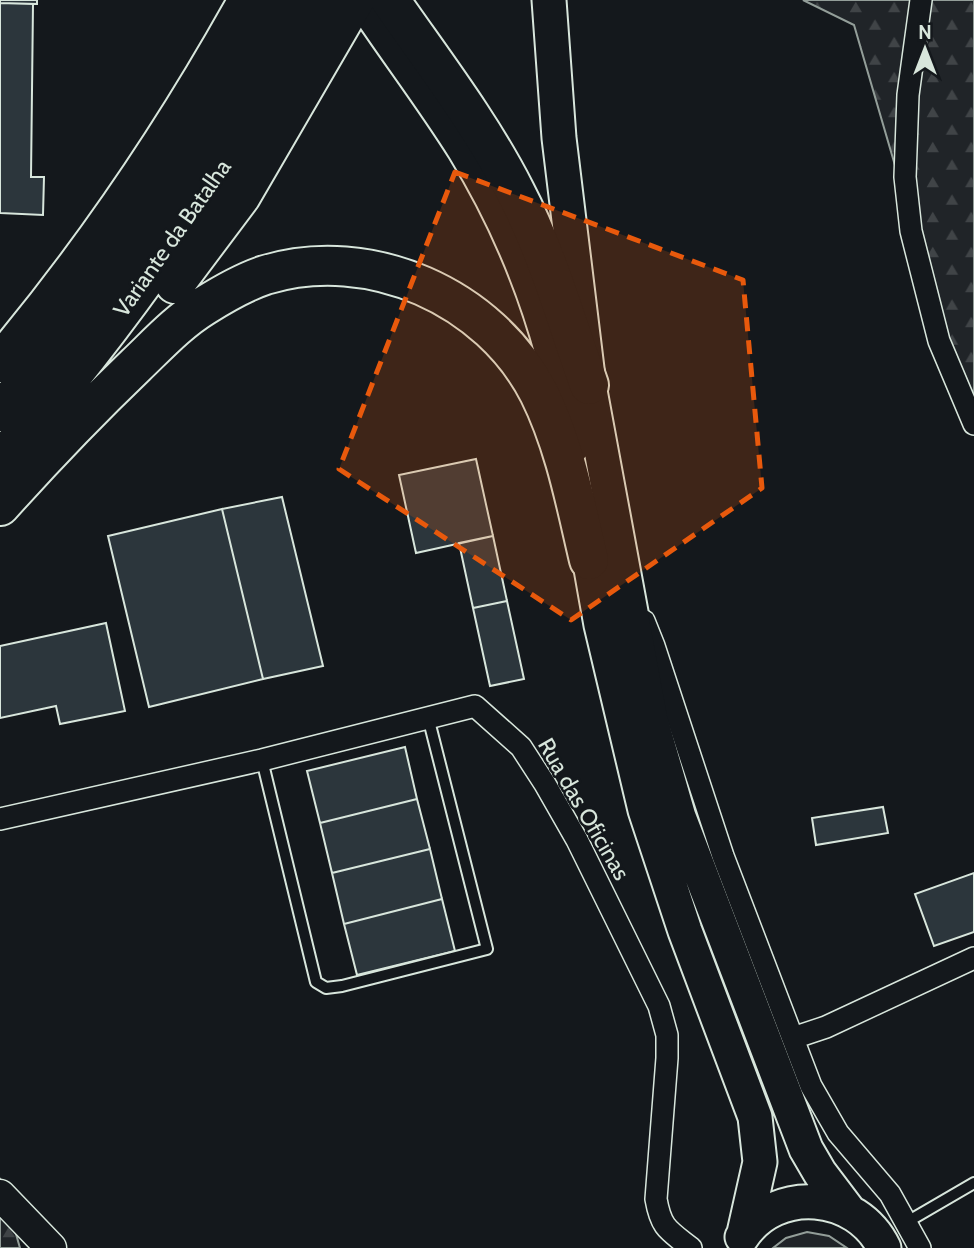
<svg xmlns="http://www.w3.org/2000/svg" width="974" height="1248" font-family="Cabin,sans-serif">
  <style>
    .grass { fill: #202428; stroke: #939e99; stroke-width: 2 }
    .forest { fill: url(#forest-firs); stroke: #939e99; stroke-width: 2 }
    .building { fill: #2c363c; stroke: #d8e6dc; stroke-width: 2 }
    .lines { fill: none; stroke-linecap: round; stroke-linejoin: round }
    .lane-casing { stroke: #d8e6dc; stroke-width: 14 }
    .street-casing { stroke: #d8e6dc; stroke-width: 24 }
    .secondary-casing { stroke: #d8e6dc; stroke-width: 33 }
    .primary-casing { stroke: #d8e6dc; stroke-width: 37 }
    .highway-casing { stroke: #d8e6dc; stroke-width: 42 }
    .lane { stroke: #14181c; stroke-width: 10 }
    .street { stroke: #14181c; stroke-width: 21 }
    .secondary { stroke: #14181c; stroke-width: 30 }
    .primary { stroke: #14181c; stroke-width: 33 }
    .highway { stroke: #14181c; stroke-width: 38 }
    .marked { fill: #e8590c; fill-opacity: 0.2; stroke: #e8590c; stroke-width: 5; stroke-dasharray: 14 9; stroke-linejoin: round }
    .labels { text-anchor: middle; stroke-width: 5; stroke-linejoin: round; paint-order: stroke }
    .street-label { font-size: 23px; fill: #d8e6dc; stroke: #14181c }
  </style>
  <defs>
    <pattern id="forest-firs" width="22" height="20" patternUnits="userSpaceOnUse" patternTransform="scale(1.75)"><rect width="22" height="20" fill="#202428"/><path d="M5 1l3.5 6h-7zM16 11l3.5 6h-7z" fill="#404447"/></pattern>
  </defs>
  <rect width="100%" height="100%" fill="#14181c"/>
  <!-- grass -->
  <path class="grass" d="M807 1232 829 1236 847 1248H773L786 1238Z"/>
  <!-- forest -->
  <path class="forest" d="M803 0H974V419L946 340 854 25Z
    M0 1178 20 1248H0Z"/>
  <!-- building -->
  <path class="building" d="M0 0H37V4L0 3Z
    M0 3 33 4 31 177H44L43 215 0 213Z
    M476 459 493 536 416 553 399 475Z
    M282 497 323 666 263 679 222 509Z
    M222 509 263 679 149 707 108 536Z
    M493 536 507 601 473 608 459 543Z
    M507 601 524 679 490 686 473 608Z
    M106 623 125 711 60 724 56 706 0 718V646Z
    M405 747 417 799 320 823 307 771Z
    M417 799 430 849 332 873 320 823Z
    M883 807 888 833 816 845 812 818Z
    M430 849 442 899 344 924 332 873Z
    M974 873V932L934 946 915 894Z
    M442 899 455 951 357 975 344 924Z"/>
  <g class="lines">
    <!-- lane casing -->
    <g class="lane-casing">
      <path id="lane" d="M262 760 316 982 326 988 342 986 487 949 428 717
        M907 1222 974 1183"/>
    </g>
    <!-- street casing -->
    <g class="street-casing">
      <path id="street" d="M921 0 908 95 905 177 911 231 939 341 974 424
        M644 621 654 646 723 856 811 1086 838 1133 890 1194 920 1248
        M0 819 262 760 475 706 521 747 545 784 577 840 659 1006 667 1035V1058L656 1199C661 1228 668 1230 691 1248
        M793 1038 826 1027 974 958"/>
    </g>
    <!-- secondary casing -->
    <g class="secondary-casing">
      <path id="secondary" d="M0 1195 51 1248"/>
    </g>
    <!-- primary casing -->
    <g class="primary-casing">
      <path id="primary" d="M362 0C395 50 432 98 464 149 520 240 556 342 572 447
        M549 0 559 138 589 385 651 720 679 817 806 1149 820 1173 848 1210
        M585 535 601 625 645 810 685 931 755 1117 760 1162 744 1233
        M742 1237C776 1185 857 1192 884 1248"/>
    </g>
    <!-- highway casing -->
    <g class="highway-casing">
      <path id="highway" d="M390 0C433 62 481 124 515 191 547 252 566 320 589 385
        M175 284 241 196 355 0
        M0 363C94 251 177 128 248 0
        M0 412 23 386 97 288 183 171 287 0
        M0 461C125 320 231 164 323 0
        M0 506C44 457 89 410 136 365 158 344 178 322 204 306 223 294 244 282 265 275 370 243 490 297 539 393 565 445 576 505 589 560"/>
    </g>
    <!-- lane -->
    <use href="#lane" class="lane"/>
    <!-- street -->
    <use href="#street" class="street"/>
    <!-- secondary -->
    <use href="#secondary" class="secondary"/>
    <!-- primary -->
    <use href="#primary" class="primary"/>
    <!-- highway -->
    <use href="#highway" class="highway"/>
  </g>
  <!-- marked area -->
  <path class="marked" d="M455 172 743 280 762 488 571 620 339 469Z"/>
  <g class="labels">
    <!-- street labels -->
    <g class="street-label">
      <text transform="translate(172 238) rotate(-55)" y="8">Variante da Batalha</text>
      <text transform="translate(584 809) rotate(60)" y="8">Rua das Oficinas</text>
    </g>
  </g>
  <!-- north arrow -->
  <g transform="translate(925 49)" stroke="#14181c" stroke-width="5" paint-order="stroke">
  <path d="M0-5L12 26L0 18L-12 26Z" fill="#d8e6dc"/>
  <text y="-10" font-size="19" font-weight="bold" text-anchor="middle" fill="#d8e6dc">N</text>
  </g>
</svg>
